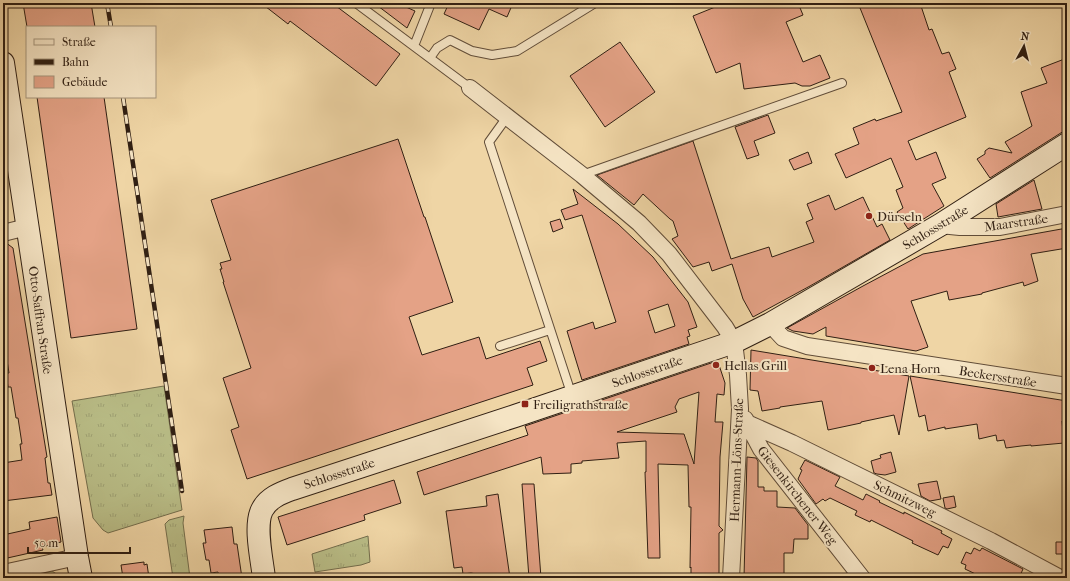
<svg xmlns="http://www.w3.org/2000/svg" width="1070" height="581" font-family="'IM FELL French Canon',serif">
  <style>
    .grass { fill: url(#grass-tufts); stroke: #746e4d }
    .building { fill: #e4a286; stroke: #301f13; fill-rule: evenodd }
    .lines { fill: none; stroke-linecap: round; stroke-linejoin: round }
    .lane-casing { stroke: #604c38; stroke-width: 10 }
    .street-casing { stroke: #604c38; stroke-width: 18 }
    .secondary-casing { stroke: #301f13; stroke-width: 24 }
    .lane { stroke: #f5e4c4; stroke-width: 8 }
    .street { stroke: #f5e4c4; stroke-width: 16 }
    .secondary { stroke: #f5e4c4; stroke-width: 22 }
    .rail-casing { stroke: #301f13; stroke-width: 4.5 }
    .rail { stroke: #f5e4c4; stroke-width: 3; stroke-dasharray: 9; stroke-linecap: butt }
    .poi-dot { fill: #8f2418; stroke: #f5e4c4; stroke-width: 1.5 }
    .labels { text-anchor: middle; stroke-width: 4; stroke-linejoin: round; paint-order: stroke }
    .poi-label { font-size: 13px; fill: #301f13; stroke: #f5e4c4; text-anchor: start }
    .street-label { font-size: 13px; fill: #301f13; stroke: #f5e4c4 }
  </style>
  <defs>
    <pattern id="grass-tufts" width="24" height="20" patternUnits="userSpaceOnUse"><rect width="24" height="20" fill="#b9bd87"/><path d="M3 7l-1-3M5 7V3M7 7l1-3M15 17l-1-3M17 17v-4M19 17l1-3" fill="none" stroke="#9fa274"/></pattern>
  </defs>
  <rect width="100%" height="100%" fill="#efd5a5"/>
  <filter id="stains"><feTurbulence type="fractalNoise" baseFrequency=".005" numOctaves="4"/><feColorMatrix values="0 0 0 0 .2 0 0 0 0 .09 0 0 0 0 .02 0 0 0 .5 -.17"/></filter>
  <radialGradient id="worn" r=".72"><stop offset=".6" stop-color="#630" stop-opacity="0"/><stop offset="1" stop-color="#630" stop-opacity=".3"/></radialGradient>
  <!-- grass -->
  <path class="grass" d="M164 386 182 510 108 533 103 530 93 518 72 401Z
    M184 516 183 523 190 578H173L165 524 169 520Z
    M368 536 370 562 361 565 315 572 312 554Z
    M52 571 58 575 60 578H36L38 574Z"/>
  <!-- building -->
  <path class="building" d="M23 3H91L95 27H27Z
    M261 3H332L400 54 376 86 290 21 288 24Z
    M374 3H397L415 11 407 28Z
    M449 3H513L507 17 489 9 479 30 444 14Z
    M725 3H798L803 15 786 22 803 62 820 55 830 78 810 86H802L795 83 744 89 740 63 716 73 693 16Z
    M858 3H920L929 30 932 29 942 54 949 52 956 69 949 72 966 117 908 141 916 160 936 152 946 178 932 184 944 206 908 229 897 212 903 208 896 190 903 187 891 158 846 178 835 154 859 144 853 128 875 119 876 121 902 112Z
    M620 42 655 92 605 127 570 76Z
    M1067 58V129L990 178 977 159 985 154V151L989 148 1012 153 1005 142 1019 134 1032 126 1021 92 1047 83 1041 68Z
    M37 97H104L137 329 71 338Z
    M768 115 775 133 754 141 759 155 747 159 735 127Z
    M398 139 424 217H425L453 302 409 317 422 355 479 337 486 359 540 341 547 361 527 368 533 385 247 479 231 430 239 427 223 378 251 368 223 282H224L220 269H222L220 263 231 260 211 200Z
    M693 141 731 259 769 247 772 257 814 242 806 222 813 219 807 204 829 195 835 210 863 197 877 227 882 224 890 240 810 286 753 317 743 299 732 264 712 271 709 262 693 267 672 239 678 236 673 221 670 219 643 194 634 205 597 175Z
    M808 152 812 163 794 170 789 160Z
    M1034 180 1042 209 998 217 996 204Z
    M573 189 618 224 653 257 688 302 697 327 688 330 690 336 687 337 689 344 582 380 567 331 593 322 595 329 616 322 582 215 565 220 561 210 578 204ZM668 304 675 326 655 333 648 311Z
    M560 219 563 228 553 232 550 222Z
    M1067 228V248L1031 254 1038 281 1024 286 1023 282 982 293V294L949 300 947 291 911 301 928 347 916 351 826 336V327L813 334 793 331 787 328 863 286 923 254Z
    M3 242H5L13 248 47 457 45 458 48 483H50L52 495 3 501V463L22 460 20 444H22L18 418H16L11 387H8L6 373H9L3 335Z
    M751 350 909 376 899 435 894 415 861 422V423L828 430 822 401 780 407V408L762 411 758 391 750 390Z
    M714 362 719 365 725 383 724 395 717 394 715 422H723L720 457 719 526 723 530 719 533V578H693V576H691V567L690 568 691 507H689L688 465 658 464 660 558H648L645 472H646V441L617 443 619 458 582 461V463L571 464V473L543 474 541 457 424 495 417 472 528 435 525 426ZM699 392 694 464 684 434 617 432 677 412 675 407 679 399Z
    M910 376 1067 401V422L1062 421 1064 443 1031 446V445L1021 446 1006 448 1004 440 997 441 996 435 979 439 977 424 945 429V427L928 431 925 415 919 417Z
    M891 452 896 472 885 475 877 474 874 473 871 461 881 458 880 455Z
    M747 457 756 458 758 461V487H764V491H777V507L795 508 808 525V539H794L793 553H784V578H744Z
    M805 460 840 477 835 486 863 500 866 494 880 501 879 502 904 514V512L942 531 941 533 952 539 948 548 943 546 938 555 912 543 913 541 871 520 870 522 855 515 857 511 830 498 825 501 823 499 816 504 798 479 802 470 800 469Z
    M394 480 401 503 364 515 365 520 287 545 278 517Z
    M937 481 941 499 930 501 921 496 918 484Z
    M522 484H534L541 578H529Z
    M498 494 510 578H492V577L471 573 463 574 462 567 454 568 446 511 487 506 486 496Z
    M954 496 956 507 947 509 945 508 943 498Z
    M57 517 61 542 42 547 43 550 3 559V535L30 529 29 522Z
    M232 527 234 544H237L242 578H219L218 572 211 573 209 560H206L203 543H206L204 530Z
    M1056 542H1067V554H1056Z
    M974 548 980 551 982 548 1023 569 1019 578H984L965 569 966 565 961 563 966 552 971 554Z
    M144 562V565L147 564 149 578H123L121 565Z"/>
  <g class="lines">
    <!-- lane casing -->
    <g class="lane-casing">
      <path id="lane" d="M356 3 470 88
        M414 46 431 3
        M430 58 437 48 450 40 472 51 492 55 517 51 595 3
        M507 117 489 142 572 396
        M582 175 842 83
        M500 346 550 330"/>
    </g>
    <!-- street casing -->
    <g class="street-casing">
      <path id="street" d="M470 88 582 175 639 223 669 254 725 327 734 342 738 375 740 409 731 578
        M940 225 960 227H1000L1067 214
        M3 233 27 227
        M770 324 783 338 807 346 1067 386
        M745 419 761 449 862 578
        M747 423 792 443 991 541 1060 578
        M3 573 77 557"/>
    </g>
    <!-- secondary casing -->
    <g class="secondary-casing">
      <path id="secondary" d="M3 63 77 557 81 578
        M264 578C262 560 254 526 262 510 268 498 281 493 292 489L515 416 734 342 770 324 940 225 1067 144"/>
    </g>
    <!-- lane -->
    <use href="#lane" class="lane"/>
    <!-- street -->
    <use href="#street" class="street"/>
    <!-- secondary -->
    <use href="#secondary" class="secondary"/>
    <!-- rail casing -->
    <g class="rail-casing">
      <path id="rail" d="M107 3 111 27
        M123 97 182 491"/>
    </g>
    <!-- rail -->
    <use href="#rail" class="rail"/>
  </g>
  <!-- markers -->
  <g class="poi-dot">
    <circle cx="869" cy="216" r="4"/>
    <circle cx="716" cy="365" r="4"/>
    <circle cx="872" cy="368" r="4"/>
    <rect x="521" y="400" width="8" height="8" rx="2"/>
  </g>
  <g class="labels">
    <!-- poi labels -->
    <g class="poi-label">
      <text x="877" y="221">Dürseln</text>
      <text x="724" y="370">Hellas Grill</text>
      <text x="880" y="373">Lena Horn</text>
      <text x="533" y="409">Freiligrathstraße</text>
    </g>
    <!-- street labels -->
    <g class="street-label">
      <text transform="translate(1016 222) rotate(-8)" y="5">Maarstraße</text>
      <text transform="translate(935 227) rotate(-31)" y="5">Schlossstraße</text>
      <text transform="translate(41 320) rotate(82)" y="5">Otto-Saffran-Straße</text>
      <text transform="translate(647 371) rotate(-19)" y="5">Schlossstraße</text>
      <text transform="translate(998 376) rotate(9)" y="5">Beckersstraße</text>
      <text transform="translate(736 460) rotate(-88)" y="5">Hermann-Löns-Straße</text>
      <text transform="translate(339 473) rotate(-18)" y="5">Schlossstraße</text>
      <text transform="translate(798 495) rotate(52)" y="5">Giesenkirchener Weg</text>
      <text transform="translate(905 498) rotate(26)" y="5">Schmitzweg</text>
    </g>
  </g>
  <!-- margin -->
  <rect width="1070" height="581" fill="none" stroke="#efd5a5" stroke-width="16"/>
  <rect x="4" y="4" width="1062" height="573" fill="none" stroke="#301f13" stroke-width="2"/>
  <rect x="8" y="8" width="1054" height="565" fill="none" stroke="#301f13"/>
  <!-- legend -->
  <rect x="26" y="26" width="130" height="72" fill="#f5e4c4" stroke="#a6957d"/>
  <rect x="34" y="39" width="20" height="6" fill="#f5e4c4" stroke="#a6957d"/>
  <text x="62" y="46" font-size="12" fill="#301f13">Straße</text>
  <rect x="34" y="59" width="20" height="6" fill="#301f13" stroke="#a6957d"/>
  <text x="62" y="66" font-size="12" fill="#301f13">Bahn</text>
  <rect x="34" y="76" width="20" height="12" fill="#e4a286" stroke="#a6957d"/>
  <text x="62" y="86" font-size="12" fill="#301f13">Gebäude</text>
  <!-- north arrow -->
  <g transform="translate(1024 46) rotate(7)" stroke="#f5e4c4" stroke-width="3" paint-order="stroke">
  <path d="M0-3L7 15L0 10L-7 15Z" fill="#301f13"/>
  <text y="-6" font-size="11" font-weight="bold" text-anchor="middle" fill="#301f13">N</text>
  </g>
  <!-- scale -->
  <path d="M28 547v6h102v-6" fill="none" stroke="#301f13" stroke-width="2"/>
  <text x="34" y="547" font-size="12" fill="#301f13" stroke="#f5e4c4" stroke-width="3" paint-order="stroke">50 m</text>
  <rect width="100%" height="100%" filter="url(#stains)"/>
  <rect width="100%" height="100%" fill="url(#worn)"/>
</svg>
